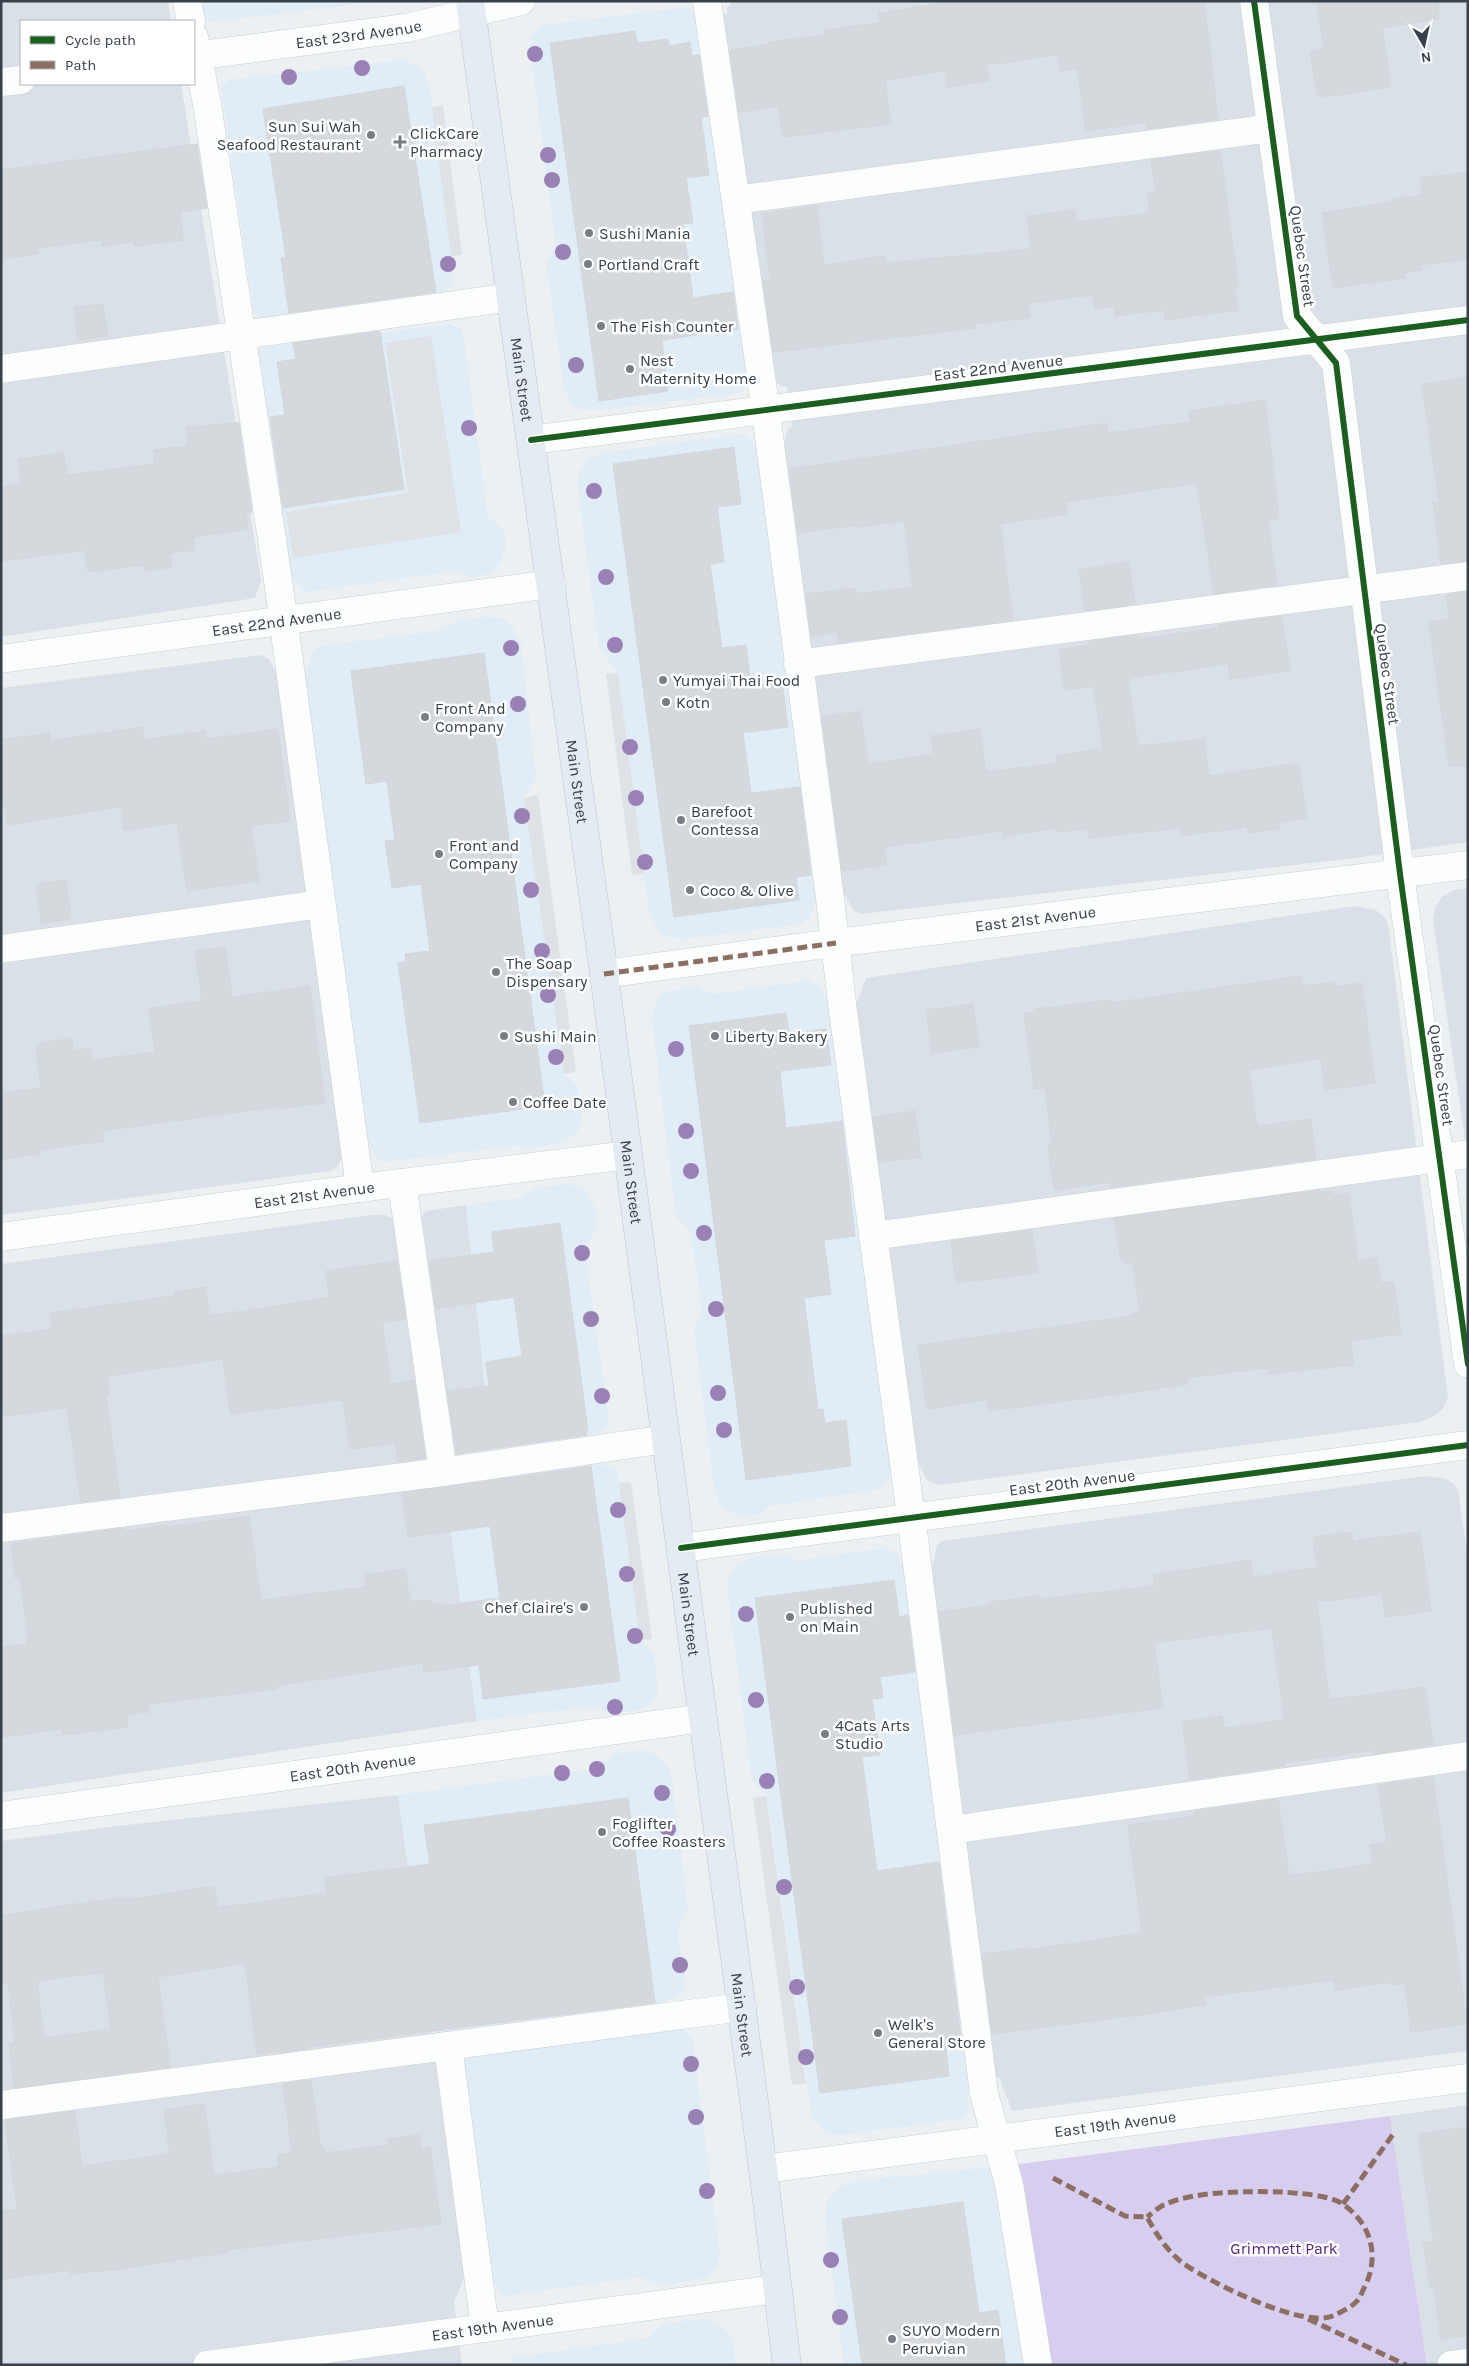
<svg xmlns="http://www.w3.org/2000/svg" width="1469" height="2366" font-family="Karla,sans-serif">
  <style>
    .residential { fill: #dae0e7 }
    .commercial { fill: #e0ecf6 }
    .green { fill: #d7cdef }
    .parking { fill: #dee1e5 }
    .building { fill: #d5d9dd; stroke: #d2d7dc; fill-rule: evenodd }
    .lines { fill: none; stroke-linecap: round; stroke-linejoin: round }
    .minor-casing { stroke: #caced1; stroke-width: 29 }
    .major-casing { stroke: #b9c6d6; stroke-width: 29 }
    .minor { stroke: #fcfdfd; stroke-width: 28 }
    .major { stroke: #e5ebf2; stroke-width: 28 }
    .quiet { stroke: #8d6e63; stroke-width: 5; stroke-dasharray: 10 5; stroke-linecap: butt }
    .cycleway-casing { stroke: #fff; stroke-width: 9 }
    .cycleway { stroke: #1b5e20; stroke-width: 6 }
    .tree { fill: #9980b5 }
    .poi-dot { fill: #777e86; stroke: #fff; stroke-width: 2 }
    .labels { text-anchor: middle; stroke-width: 5; stroke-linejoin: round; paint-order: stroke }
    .street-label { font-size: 16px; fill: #37414b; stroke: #fff }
    .poi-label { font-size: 16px; fill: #37414b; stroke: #fff; text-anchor: start }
    .park-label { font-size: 16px; fill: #542582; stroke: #fff }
  </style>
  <rect width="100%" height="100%" fill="#edf0f3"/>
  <!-- residential -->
  <path class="residential" d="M1 1H168L171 21H21V84H181L261 580 255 598 1 637Z
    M733 1H1468V842L1355 858 861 914 854 911 845 896 830 898 783 446 788 429 792 427 787 387 781 386 774 379 709 17 727 14V8Z
    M262 655 270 660 278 679 343 1151 342 1158 337 1167 330 1171 1 1215V688Z
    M1468 888V1160L1433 920 1435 908 1442 897 1454 890Z
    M1355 906 1376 910 1386 919 1389 931 1448 1397 1443 1409 1434 1416 1420 1422 939 1485 927 1480 916 1458 842 1003 857 1002 866 978Z
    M466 1205 486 1397 434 1405 477 1721 1 1793V1264L372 1215H385L394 1219 421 1216 426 1211Z
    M1426 1476 1446 1479 1454 1484 1458 1490 1468 1559V2051L1012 2111 999 2077 982 2078 918 1571 932 1569 937 1546 942 1541Z
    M398 1795 465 2276 454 2302 462 2365H1V1841L117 1826Z
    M1468 2105V2365H1427L1390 2116Z"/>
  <!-- commercial -->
  <path class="commercial" d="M198 1H381L211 22 199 15Z
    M688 7 698 19 761 380 747 382 744 390 739 393 600 410H580L571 405 564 388 546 262 556 248 530 47 532 36 543 25Z
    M402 60 416 65 426 75 430 89 451 256 453 280 451 287 433 300 268 325 254 313 221 89 228 80Z
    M450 324 460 328 463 333 488 517 503 529 506 546 499 564 491 572 473 578 457 572H450L305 592 288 571 252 356 259 348Z
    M742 434 749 438 758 449 817 900 809 918 801 924 684 939 670 938 660 932 652 919 648 905 618 673 599 647 577 482 579 473 585 463 601 453Z
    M485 617 501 618 510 623 521 643 536 777 524 798 564 1074 578 1087 582 1119 580 1128 572 1137 554 1144 529 1149 515 1146 385 1162 377 1158 368 1141 354 1143 290 677 306 676 312 652 319 646 444 630 457 621Z
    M809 980 817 985 831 1005 891 1461 889 1479 881 1489 769 1506 761 1514 743 1516 726 1510 719 1504 714 1488 694 1329 702 1312 691 1232 676 1217 652 1020 654 1008 659 998 668 991 674 990 697 987 708 993 715 994Z
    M569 1184 588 1193 595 1208 597 1227 585 1251 609 1421 607 1426 588 1436 590 1459 615 1470 618 1473 640 1640 654 1654 658 1690 655 1698 646 1706 637 1710 610 1714 596 1706 477 1721 433 1405 486 1397 466 1205 520 1198 535 1188Z
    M886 1548 897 1553 905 1573 982 2078 968 2080 967 2118 841 2135 826 2132 812 2118 767 1796 752 1781 727 1588 729 1577 736 1566 754 1557 778 1554 798 1560Z
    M642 1750 658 1756 665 1763 670 1770 672 1779 688 1910 679 1926 678 1934 685 1985 683 1990 663 2003 668 2029 684 2030 692 2037 720 2256 716 2267 710 2275 697 2280 657 2285 641 2277 504 2296 487 2271 432 2041 398 1795 600 1768 615 1754Z
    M1004 2166 1038 2365H844L825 2218 827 2201 840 2187 853 2181Z
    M703 2319 718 2323 729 2334 734 2347 736 2365H513L512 2358 648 2338 662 2324Z"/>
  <!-- green -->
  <path class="green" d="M1390 2116 1427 2365H1038L1004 2166Z"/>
  <!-- parking -->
  <path class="parking" d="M443 105 462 255 451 256 432 107Z
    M431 336 461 532 293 558 286 512 408 493 385 343Z
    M618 673 644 874 632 875 606 674Z
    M538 795 576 1072 564 1074 524 798Z
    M631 1482 652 1639 640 1640 619 1483Z
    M766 1796 806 2083 792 2085 753 1798Z"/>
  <!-- building -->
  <path class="building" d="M956 1H1204L1218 119 1147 129 1146 122 1086 131 1077 68 1060 71 1058 55 987 65 990 81 947 87 945 71 885 80 891 124 783 137 778 106 739 112 730 50 769 44V42L825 35 824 30 880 23 879 13Z
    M1317 1H1438L1439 19 1382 28 1391 87 1324 97 1323 95 1317 96 1310 52 1324 48Z
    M635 31 637 43 668 39 669 46 690 42 692 56 699 55 708 116 701 117 709 175 686 178 693 223 683 224 693 298 733 292 738 329 662 340 668 391 599 401 550 43Z
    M404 86 436 292 289 313 281 258H286L263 109Z
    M197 144 207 208 180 212 183 240 135 246 134 242 102 246 101 240 38 248 39 254 1 259V170Z
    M1220 151 1239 289H1235L1238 310 1165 320 1164 310 1115 316 1114 306 1094 309 1093 295 1028 303 1030 318 975 324 976 328 773 352 763 281 770 280 762 213 817 206 824 265 885 256 886 263 1031 249 1027 216 1075 210 1076 222 1150 213 1147 194 1156 193 1151 160Z
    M1468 172V259L1420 265 1421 270 1404 273 1405 278 1333 288 1322 213 1392 202V199L1423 195 1420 178Z
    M103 304 108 336 78 340 74 308Z
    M380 331 404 489 283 508 270 417 285 415 277 362 296 359 293 343Z
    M1468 378V561L1441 564 1433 502H1439L1422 384Z
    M1265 400 1279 519 1268 521 1277 585 1214 594 1197 483 1066 502 1067 514 1000 524 1013 620 838 643 837 632 811 636 806 594 855 588 856 594 913 587 904 521 857 527V525L798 533 789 469 1107 423 1108 433 1190 422 1189 411Z
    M239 422 252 512 246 513 248 529 193 537 194 550 170 553 172 567 144 571 143 565 88 572 85 550 1 561V487L21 484 18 459 64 453 67 475 155 464 153 450 188 446 186 428Z
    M734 447 741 504 717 507 724 562 710 564 722 648 746 645 751 686 782 682 788 727 743 733 751 793 800 787 811 875 796 877 799 900 674 917 613 464Z
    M1129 562 1135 604 1085 611 1079 570Z
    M1468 592V765L1449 766 1429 622 1449 619 1446 595Z
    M1281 616 1290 671 1230 679 1228 664 1131 678 1132 681H1128L1138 746 1204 739 1209 776 1299 763 1306 818 1278 822 1279 829 1248 833 1247 827 1181 836 1180 828 1089 838 1087 828 1058 832V828L1003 836V831L884 847 887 865 842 871 822 717 860 711 868 764 933 754 931 736 980 729 986 772 1057 763 1056 756 1103 748 1094 686 1065 690 1059 650 1090 645V641L1139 635 1140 639 1219 628 1218 625Z
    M484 653 545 1106 420 1123 398 963 406 962 405 954 430 951 421 884 392 888 385 841 395 840 387 781 366 784 351 671Z
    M142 727 144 740 205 731 206 739 278 729 290 821 251 826 259 881 187 891 177 823 124 830 121 807 7 825 1 780V740L49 733 50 741Z
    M66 880 71 919 42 923 36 884Z
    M225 947 232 997 310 986 325 1103 277 1109 276 1107 102 1131 104 1141 39 1150 40 1154 1 1159V1093L41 1088 36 1044 72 1038 74 1051 91 1048 93 1060 155 1052 149 1008 202 1001 195 951Z
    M1301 976 1302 986 1336 982V987L1362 983 1375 1083 1325 1090 1321 1058 1249 1070 1257 1126 1311 1119 1316 1159 1111 1187 1110 1182 1054 1190 1048 1146 1052 1145 1045 1088 1034 1089 1024 1013 1036 1011 1035 1009 1110 1000V1003Z
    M973 1004 979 1047 932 1053 926 1010Z
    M786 1013 789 1034 826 1029 831 1065 780 1071 786 1128 842 1121 855 1236 824 1240 831 1294 804 1298 818 1410 823 1409 825 1423 846 1420 851 1466 746 1480 689 1026Z
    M915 1111 921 1157 879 1162 873 1117Z
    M1320 1190 1321 1193 1333 1191 1334 1196 1349 1193 1358 1261 1377 1258 1381 1283 1394 1282 1401 1334 1351 1341 1354 1365 1269 1374 1268 1368 1225 1373 1187 1378 1188 1384 1137 1392 989 1411 987 1400 927 1409 918 1345 1132 1316 1131 1314 1140 1313 1133 1262 1124 1263V1259H1120L1115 1218Z
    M560 1223 588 1430 586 1431 587 1435 456 1454 447 1391 489 1386 486 1362 522 1356 514 1297 436 1309 429 1261 494 1252 492 1232Z
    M1032 1230 1038 1273 956 1283 951 1241Z
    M397 1261 406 1319 382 1323 391 1384 414 1380 425 1458 398 1462 395 1443 350 1449 343 1400 230 1414 223 1359 107 1376 110 1395H106L120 1497 81 1502 67 1408 5 1416 1 1393V1336L52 1329 50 1313 174 1296V1292L206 1287 209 1316 275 1306 329 1297 326 1271Z
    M591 1466 620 1681 483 1699 479 1665 424 1672 423 1663 277 1686V1689L148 1704 149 1712 127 1715 128 1727 63 1735 62 1729 1 1737V1647L27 1644 26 1639H28L20 1577 15 1578 11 1544 125 1528V1531L166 1525 167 1527 249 1516 261 1600 366 1587 365 1575 405 1569 410 1602 431 1600 432 1604H440V1606L500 1598 490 1526 408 1537 402 1493Z
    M1352 1532 1353 1541 1420 1532 1431 1611 1385 1617 1382 1594 1317 1602 1329 1700 1425 1687 1433 1745 1374 1754 1373 1750 1285 1763V1766L1190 1780 1182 1722 1222 1716 1224 1728 1283 1720 1284 1718 1272 1628 1154 1643 1163 1708 954 1735 939 1612 992 1605 991 1602 1040 1595 1041 1599 1155 1586 1153 1575 1251 1560 1253 1577 1317 1567 1313 1537Z
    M894 1580 899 1617 908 1615 915 1672 880 1677 883 1698 872 1699 880 1755 862 1757 877 1871 939 1862 961 2038 945 2041 949 2076 820 2093 755 1598Z
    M1433 1777 1467 2024 1411 2032 1405 1983 1391 1985 1390 1982 1336 1990 1334 1980 1204 1997 1205 2005 1148 2014 992 2034 982 1954 1027 1948V1950L1142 1933 1128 1825 1195 1816 1194 1811 1278 1799 1289 1876 1373 1864 1370 1845 1387 1842 1378 1785Z
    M628 1798 655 2003 307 2047V2049L279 2053 278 2051 257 2054 245 1963 158 1977 170 2067 14 2088 9 2044 15 2043 8 1983 1 1984V1916L95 1901 126 1898V1900L214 1886 217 1908 327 1893 325 1878 430 1864 424 1825ZM103 1972 111 2029 44 2038 37 1981Z
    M311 2080 321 2149H324V2153L389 2145 388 2139 419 2135 421 2149 430 2147 441 2224 228 2250V2252L129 2268 71 2274 70 2270 1 2279V2211L17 2209 5 2120 75 2111 82 2166 170 2154 164 2110 204 2104 214 2175 279 2167 277 2155 292 2153 283 2084Z
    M1468 2127V2336L1441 2339 1434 2287H1430L1423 2242 1434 2241 1418 2134Z
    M963 2202 979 2313 998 2310 1006 2365H862L842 2219Z"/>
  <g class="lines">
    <!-- minor casing -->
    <g class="minor-casing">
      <g id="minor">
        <path d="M187 1 191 21"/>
        <path d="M707 1 762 383 830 898 842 1003 911 1516 984 2094 1009 2184 1038 2365"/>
        <path d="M1254 1 1297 316 1336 363 1400 874 1468 1364"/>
        <path d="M194 37 207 104 278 580 360 1188"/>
        <path id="s1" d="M194 56 406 28 521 1"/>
        <path d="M1 82 21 80"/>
        <path d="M736 200 1271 128"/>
        <path d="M1 369 511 297"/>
        <path d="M531 440 1468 320"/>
        <path id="s2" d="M1 659 551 584"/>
        <path d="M798 664 1468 576"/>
        <path d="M1 949 321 904"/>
        <path id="s3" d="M604 974 819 945 1468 865"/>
        <path d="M402 1183 443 1472"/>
        <path d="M873 1236 1468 1154"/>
        <path id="s4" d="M1 1237 360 1188 628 1155"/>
        <path d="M1 1528 443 1472 666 1439"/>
        <path d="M681 1548 1468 1445"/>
        <path id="s5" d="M1 1816 703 1718"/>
        <path d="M951 1830 1468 1756"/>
        <path d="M448 2046 485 2328"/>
        <path d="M1 2105 742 2007"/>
        <path id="s6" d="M763 2169 1468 2078"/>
        <path id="s7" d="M207 2365 777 2289"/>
        <path d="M1451 2365 1468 2363"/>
      </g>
    </g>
    <!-- major casing -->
    <g class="major-casing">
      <g id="major">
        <path id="s8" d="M470 1 604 974 763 2169 787 2365"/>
      </g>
    </g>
    <!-- minor -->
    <use href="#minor" class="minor"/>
    <!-- major -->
    <use href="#major" class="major"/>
    <!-- quiet -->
    <path class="quiet" d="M604 974 836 943
      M1053 2178 1125 2216 1147 2217C1156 2234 1168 2252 1184 2264 1210 2282 1306 2331 1335 2315 1341 2312 1352 2307 1357 2301 1360 2298 1362 2292 1364 2288 1380 2258 1372 2225 1344 2205 1332 2195 1297 2193 1282 2192 1250 2191 1194 2191 1166 2204 1159 2206 1153 2213 1147 2217
      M1343 2204 1394 2133
      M1308 2319 1406 2365"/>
    <!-- cycleway casing -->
    <g class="cycleway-casing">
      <path id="cycleway" d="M1254 1 1297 316 1336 363 1400 874 1468 1364
        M531 440 1468 320
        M681 1548 1468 1445"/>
    </g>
    <!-- cycleway -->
    <use href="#cycleway" class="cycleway"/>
  </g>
  <!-- trees -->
  <g class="tree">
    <circle cx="535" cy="54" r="8"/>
    <circle cx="362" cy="68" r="8"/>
    <circle cx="289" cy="77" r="8"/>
    <circle cx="548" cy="155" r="8"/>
    <circle cx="552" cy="180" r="8"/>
    <circle cx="563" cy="252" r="8"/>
    <circle cx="448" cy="264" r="8"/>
    <circle cx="576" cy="365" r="8"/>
    <circle cx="469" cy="428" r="8"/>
    <circle cx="594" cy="491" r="8"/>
    <circle cx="606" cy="577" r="8"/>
    <circle cx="615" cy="645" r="8"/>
    <circle cx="511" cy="648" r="8"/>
    <circle cx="518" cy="704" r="8"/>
    <circle cx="630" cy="747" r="8"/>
    <circle cx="636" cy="798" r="8"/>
    <circle cx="522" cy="816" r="8"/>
    <circle cx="645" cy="862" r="8"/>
    <circle cx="531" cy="890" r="8"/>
    <circle cx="542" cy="951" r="8"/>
    <circle cx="548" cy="995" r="8"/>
    <circle cx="676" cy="1049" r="8"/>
    <circle cx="556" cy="1057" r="8"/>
    <circle cx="686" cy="1131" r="8"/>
    <circle cx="691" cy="1171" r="8"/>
    <circle cx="704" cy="1233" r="8"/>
    <circle cx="582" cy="1253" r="8"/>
    <circle cx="716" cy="1309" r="8"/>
    <circle cx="591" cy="1319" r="8"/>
    <circle cx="718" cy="1393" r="8"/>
    <circle cx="602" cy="1396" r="8"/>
    <circle cx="724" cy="1430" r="8"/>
    <circle cx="618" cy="1510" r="8"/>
    <circle cx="627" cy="1574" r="8"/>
    <circle cx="746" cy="1614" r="8"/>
    <circle cx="635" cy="1636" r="8"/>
    <circle cx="756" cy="1700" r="8"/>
    <circle cx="615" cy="1707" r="8"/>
    <circle cx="597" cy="1769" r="8"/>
    <circle cx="562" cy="1773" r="8"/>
    <circle cx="767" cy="1781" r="8"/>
    <circle cx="662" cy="1793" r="8"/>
    <circle cx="668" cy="1829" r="8"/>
    <circle cx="784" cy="1887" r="8"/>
    <circle cx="680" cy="1965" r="8"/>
    <circle cx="797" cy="1987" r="8"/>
    <circle cx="806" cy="2057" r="8"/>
    <circle cx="691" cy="2064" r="8"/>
    <circle cx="696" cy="2117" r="8"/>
    <circle cx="707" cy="2191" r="8"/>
    <circle cx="831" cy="2260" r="8"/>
    <circle cx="840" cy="2317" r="8"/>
  </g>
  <!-- markers -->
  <g class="poi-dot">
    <circle cx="371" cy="135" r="5"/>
    <path d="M397.5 134.5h5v5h5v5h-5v5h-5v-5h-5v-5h5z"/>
    <circle cx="589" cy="233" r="5"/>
    <circle cx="588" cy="264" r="5"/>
    <circle cx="601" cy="326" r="5"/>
    <circle cx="630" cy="369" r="5"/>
    <circle cx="663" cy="680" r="5"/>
    <circle cx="666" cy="702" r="5"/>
    <circle cx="425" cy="717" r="5"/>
    <circle cx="681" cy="820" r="5"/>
    <circle cx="439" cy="854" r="5"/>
    <circle cx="690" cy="890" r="5"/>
    <circle cx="496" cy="972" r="5"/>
    <circle cx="504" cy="1036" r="5"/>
    <circle cx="715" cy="1036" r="5"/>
    <circle cx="513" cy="1102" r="5"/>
    <circle cx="584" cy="1607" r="5"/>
    <circle cx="790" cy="1617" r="5"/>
    <circle cx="825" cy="1734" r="5"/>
    <circle cx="602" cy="1832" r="5"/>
    <circle cx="878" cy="2033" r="5"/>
    <circle cx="892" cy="2339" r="5"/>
  </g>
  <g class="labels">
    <!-- street labels -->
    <g class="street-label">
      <text dy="6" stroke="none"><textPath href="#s1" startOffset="166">East 23rd Avenue</textPath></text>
      <text transform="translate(1303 256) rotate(82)" y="6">Quebec Street</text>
      <text transform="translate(998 367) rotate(-7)" y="6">East 22nd Avenue</text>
      <text dy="6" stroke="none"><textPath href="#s8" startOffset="382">Main Street</textPath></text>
      <text dy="6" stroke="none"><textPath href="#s2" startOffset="278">East 22nd Avenue</textPath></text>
      <text transform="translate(1388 674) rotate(82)" y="6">Quebec Street</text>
      <text dy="6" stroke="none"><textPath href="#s8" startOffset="788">Main Street</textPath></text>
      <text dy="6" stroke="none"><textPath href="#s3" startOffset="435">East 21st Avenue</textPath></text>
      <text transform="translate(1442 1075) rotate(82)" y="6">Quebec Street</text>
      <text dy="6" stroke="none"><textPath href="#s8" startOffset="1192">Main Street</textPath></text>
      <text dy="6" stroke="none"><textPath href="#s4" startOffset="316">East 21st Avenue</textPath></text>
      <text transform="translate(1072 1482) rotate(-7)" y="6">East 20th Avenue</text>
      <text dy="6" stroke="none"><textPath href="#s8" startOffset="1628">Main Street</textPath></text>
      <text dy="6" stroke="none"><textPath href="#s5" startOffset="355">East 20th Avenue</textPath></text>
      <text dy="6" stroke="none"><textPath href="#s8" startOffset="2032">Main Street</textPath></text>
      <text dy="6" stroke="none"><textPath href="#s6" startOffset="355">East 19th Avenue</textPath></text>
      <text dy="6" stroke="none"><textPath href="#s7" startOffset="288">East 19th Avenue</textPath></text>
    </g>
    <!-- poi labels -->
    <g class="poi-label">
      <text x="361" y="132" text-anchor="end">Sun Sui Wah<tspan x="361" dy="18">Seafood Restaurant</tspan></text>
      <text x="410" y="139">ClickCare<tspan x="410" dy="18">Pharmacy</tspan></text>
      <text x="599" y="239">Sushi Mania</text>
      <text x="598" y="270">Portland Craft</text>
      <text x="611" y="332">The Fish Counter</text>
      <text x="640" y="366">Nest<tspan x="640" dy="18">Maternity Home</tspan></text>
      <text x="673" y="686">Yumyai Thai Food</text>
      <text x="676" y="708">Kotn</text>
      <text x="435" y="714">Front And<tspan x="435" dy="18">Company</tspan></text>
      <text x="691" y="817">Barefoot<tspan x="691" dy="18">Contessa</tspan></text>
      <text x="449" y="851">Front and<tspan x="449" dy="18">Company</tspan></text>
      <text x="700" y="896">Coco &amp; Olive</text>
      <text x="506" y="969">The Soap<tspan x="506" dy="18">Dispensary</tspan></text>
      <text x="514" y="1042">Sushi Main</text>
      <text x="725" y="1042">Liberty Bakery</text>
      <text x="523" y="1108">Coffee Date</text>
      <text x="574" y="1613" text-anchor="end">Chef Claire's</text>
      <text x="800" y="1614">Published<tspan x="800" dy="18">on Main</tspan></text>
      <text x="835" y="1731">4Cats Arts<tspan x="835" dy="18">Studio</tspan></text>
      <text x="612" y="1829">Foglifter<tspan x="612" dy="18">Coffee Roasters</tspan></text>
      <text x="888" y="2030">Welk's<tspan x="888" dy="18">General Store</tspan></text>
      <text x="902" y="2336">SUYO Modern<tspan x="902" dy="18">Peruvian</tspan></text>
    </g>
    <!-- park labels -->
    <g class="park-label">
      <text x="1284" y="2254">Grimmett Park</text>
    </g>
  </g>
  <!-- border -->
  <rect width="1469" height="2366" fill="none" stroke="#37414b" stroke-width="5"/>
  <!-- legend -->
  <rect x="20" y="20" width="175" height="65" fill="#ffffff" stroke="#afb3b7"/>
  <rect x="30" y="36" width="25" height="8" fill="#1b5e20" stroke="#afb3b7"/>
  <text x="65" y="45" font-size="15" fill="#37414b">Cycle path</text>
  <rect x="30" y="61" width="25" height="8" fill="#8d6e63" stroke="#afb3b7"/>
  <text x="65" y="70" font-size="15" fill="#37414b">Path</text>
  <!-- north arrow -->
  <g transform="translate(1424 45) rotate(171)" stroke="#ffffff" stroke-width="4" paint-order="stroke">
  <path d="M0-4L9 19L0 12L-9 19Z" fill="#37414b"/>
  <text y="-8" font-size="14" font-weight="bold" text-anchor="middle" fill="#37414b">N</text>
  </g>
</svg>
